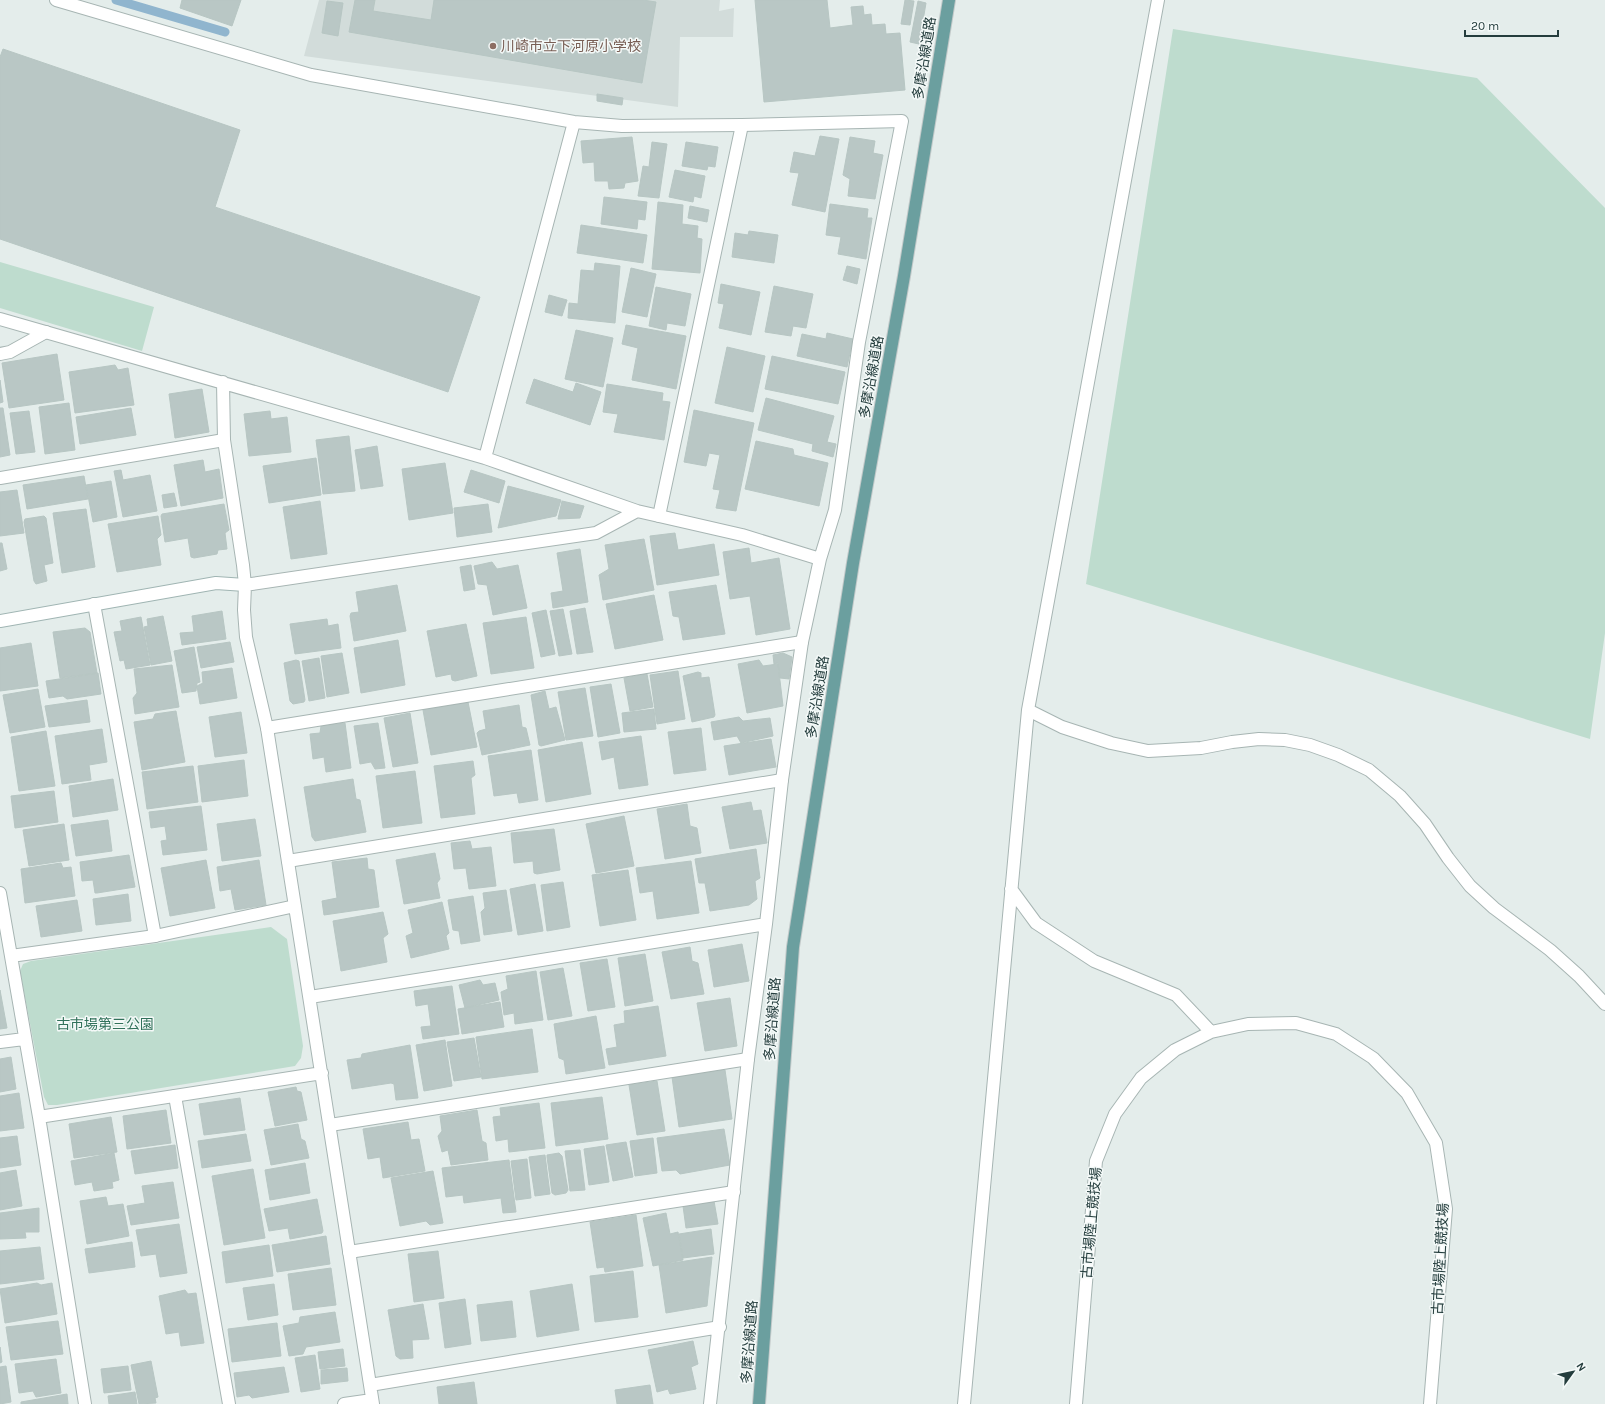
<svg xmlns="http://www.w3.org/2000/svg" width="1605" height="1404" font-family="Karla,'Noto Sans JP',sans-serif">
  <style>
    .built { fill: #d2dcda }
    .green { fill: #bedcce }
    .lines { fill: none; stroke-linecap: round; stroke-linejoin: round }
    .stream { stroke: #90b5ce; stroke-width: 9 }
    .building { fill: #b9c7c5; stroke: #b7c6c3 }
    .lane-casing { stroke: #a7b5b3; stroke-width: 14 }
    .street-casing { stroke: #a7b5b3; stroke-width: 14 }
    .secondary-casing { stroke: #a0b5b3; stroke-width: 14 }
    .primary-casing { stroke: #c2c9c9; stroke-width: 14 }
    .lane { stroke: #fff; stroke-width: 12 }
    .street { stroke: #fff; stroke-width: 12 }
    .secondary { stroke: #fff; stroke-width: 12 }
    .primary { stroke: #6b9f9f; stroke-width: 12 }
    .education-dot { fill: #8d6e63; stroke: #f4f9f8; stroke-width: 1.5 }
    .labels { text-anchor: middle; stroke-width: 3; stroke-linejoin: round; paint-order: stroke }
    .education-label { font-size: 14px; fill: #785e54; stroke: #f4f9f8; text-anchor: start }
    .street-label { font-size: 14px; fill: #243d3d; stroke: #f4f9f8 }
    .park-label { font-size: 14px; fill: #31715a; stroke: #f4f9f8 }
  </style>
  <rect width="100%" height="100%" fill="#e4edeb"/>
  <!-- built -->
  <path class="built" d="M319 0H720L719 11 734 8 733 37H680L678 107 304 56Z"/>
  <!-- green -->
  <path class="green" d="M1173 29 1477 78 1605 208V633L1590 739 1086 584Z
    M0 262 154 307 142 351 0 308Z
    M271 927 287 939 303 1046 301 1058 295 1066 57 1105H48L44 1097 20 971 23 964 31 961Z"/>
  <g class="lines">
    <!-- stream -->
    <path class="stream" d="M116 0 225 32"/>
  </g>
  <!-- building -->
  <path class="building" d="M182 0H241L232 26 180 8Z
    M355 0H375L373 11 431 20 434 0H643L656 2 642 83 349 32Z
    M755 0H827L830 28 853 25 851 7 863 6 864 15 871 14 872 25 885 24 886 34 900 33 905 90 764 102Z
    M905 0 914 1 910 25 901 24Z
    M327 1 343 3 338 36 322 33Z
    M918 1 926 3 919 44 910 42Z
    M3 49 240 130 215 207 480 297 448 392 0 239V57Z
    M597 94 623 98 622 105 597 101Z
    M820 136 839 139 825 212 792 205 799 173 790 172 794 152 815 156Z
    M632 137 638 181 625 183 624 188 609 189 608 181H595L594 162 583 163 581 141Z
    M850 137 875 141 873 153 883 155 875 199 848 196 850 179 843 175Z
    M652 142 667 144 659 198 638 196 643 166 649 167Z
    M686 142 718 147 715 167 708 166 707 170 682 166Z
    M675 170 705 176 701 198 694 196 693 202 669 197Z
    M604 197 647 202 645 220 638 219 637 229 601 224Z
    M658 202 683 205 682 224 698 226 697 238 702 239 700 273 652 269Z
    M830 204 868 209 867 218H872L866 259 838 254 841 237 826 235Z
    M690 206 709 210 707 222 688 218Z
    M581 225 647 235 643 263 577 253Z
    M749 231 778 235 774 263 732 257 735 233 748 235Z
    M595 263 620 266 615 323 568 318 569 303 578 304 581 270 594 271Z
    M847 266 860 269 857 284 843 280Z
    M631 268 656 274 647 317 622 312Z
    M721 284 760 292 751 335 719 328 724 304 718 303Z
    M774 286 813 294 806 328 793 326 791 336 765 332Z
    M656 287 691 294 685 326 667 323 666 330 649 326Z
    M549 295 567 300 562 316 545 312Z
    M626 325 686 336 676 389 632 380 638 348 622 344Z
    M576 330 613 338 603 387 565 379Z
    M827 333 853 339 847 367 797 356 802 334 826 339Z
    M727 347 765 356 753 412 715 403Z
    M57 354 64 400 9 408 2 363Z
    M772 356 845 372 838 404 765 389Z
    M115 365 118 370 128 368 134 405 75 413 69 372Z
    M534 379 573 392 576 383 601 392 590 425 526 403Z
    M0 380 3 402 0 403Z
    M607 384 663 393 662 401 670 402 664 440 614 432 618 414 603 412Z
    M202 389 209 432 175 438 169 394Z
    M766 398 834 416 827 442 836 444 833 457 812 451 813 444 758 430Z
    M69 403 75 450 45 454 39 407Z
    M0 408H3L10 455 0 457Z
    M131 408 136 435 80 444 76 417Z
    M694 410 754 423 736 511 716 508 720 490 713 489 720 455 709 453 706 466 684 462Z
    M29 411 35 452 16 454 10 413Z
    M270 411 271 419 287 417 291 452 249 456 244 414Z
    M349 436 355 491 323 494 316 440Z
    M756 441 793 449 794 455 828 463 819 506 745 489Z
    M377 446 383 486 361 489 355 450Z
    M316 458 321 495 269 503 263 466Z
    M203 460 205 472 219 469 223 498 181 506 174 465Z
    M445 463 453 513 409 520 402 469Z
    M121 470 123 480 150 475 157 511 123 517 114 471Z
    M471 470 505 481 499 503 464 492Z
    M84 476 88 499 27 509 23 485Z
    M111 481 117 517 93 522 86 485Z
    M508 486 561 500 556 516 498 528Z
    M17 490 24 533 0 536V492Z
    M174 493 177 506 164 508 162 495Z
    M320 501 327 554 291 559 283 507Z
    M562 501 584 506 580 518 558 519Z
    M224 504 229 530 225 533 227 549 218 550 217 554 194 558 191 557 188 538 165 542 161 516 162 514Z
    M488 504 492 532 457 537 454 508Z
    M86 509 95 567 62 573 53 513Z
    M44 516 46 518 53 563 44 565 47 581 36 584 34 581 24 522 25 519Z
    M158 516 161 535 157 539 161 565 117 572 108 524Z
    M675 533 678 550 714 544 719 575 657 585 650 536Z
    M644 539 654 590 603 600 599 575 609 569 605 545Z
    M0 543H2L7 569 0 571Z
    M749 548 751 563 779 558 790 629 756 635 750 596 730 599 723 552Z
    M580 549 588 602 553 608 551 593 563 591 557 553Z
    M492 562 497 569 518 565 527 608 493 615 487 585 478 584 474 566Z
    M471 565 475 589 464 591 460 567Z
    M397 585 406 631 354 641 350 616 351 613 359 612 356 592Z
    M716 585 725 634 683 640 679 617 673 616 669 592Z
    M654 595 663 640 615 649 606 604Z
    M585 608 593 652 577 654 570 611Z
    M563 609 572 654 559 656 550 611Z
    M546 610 555 654 541 657 532 613Z
    M222 611 226 639 182 645 180 633 194 632 192 616Z
    M163 616 172 661 151 665 144 627 148 626 147 619Z
    M141 617 150 665 126 669 124 660 120 661 114 632 122 631 120 621Z
    M526 617 534 668 491 674 483 623Z
    M327 619 328 626 338 624 341 648 295 654 290 624Z
    M466 624 477 676 455 681 452 680 451 674 436 677 427 631Z
    M85 628 90 632 97 673 60 678 53 632Z
    M398 640 405 685 361 693 354 648Z
    M230 642 234 662 201 668 197 647Z
    M31 643 38 686 0 691V648Z
    M194 647 200 682 197 683 196 691 182 693 174 651Z
    M342 653 349 693 327 697 321 656Z
    M783 653 792 657 789 679 780 678 778 663 774 664 773 655Z
    M319 658 325 698 309 701 302 661Z
    M296 660 299 661 305 700 304 702 293 704 290 701 284 663Z
    M759 660 763 666 778 664 783 706 747 713 738 664Z
    M172 665 179 707 135 714 133 698 137 693 134 669Z
    M232 668 237 698 200 704 197 686 203 683 202 672Z
    M678 671 685 719 657 724 650 675Z
    M698 672 701 673V678L709 677 715 715 714 717 692 722 683 676Z
    M98 673 101 694 67 699 63 696 49 698 46 681Z
    M647 674 653 707 630 711 624 678Z
    M611 684 620 733 598 737 590 687Z
    M585 688 593 736 566 740 558 692Z
    M38 689 45 727 10 733 3 695Z
    M545 691 549 709 556 707 565 740 541 746 539 745 531 695Z
    M87 700 90 722 49 727 45 706Z
    M468 702 477 747 431 755 423 710Z
    M519 705 522 727 526 728 530 745 482 755 477 733 479 731 486 729 483 711Z
    M654 709 656 729 624 732 622 713Z
    M176 711 185 762 142 770 134 722 153 719 155 714Z
    M241 712 247 753 215 757 209 717Z
    M410 713 418 763 393 767 384 718Z
    M739 717 743 721 770 718 773 736 741 743 737 736 714 740 711 722Z
    M345 723 351 768 326 772 324 757 313 759 310 734 320 733 321 726Z
    M378 723 385 768 375 769 371 762 360 764 354 726Z
    M701 728 706 770 674 774 668 732Z
    M102 729 107 762 89 765 91 780 62 784 55 736Z
    M46 731 55 786 19 791 11 737Z
    M641 736 648 785 619 789 614 757 602 760 599 742Z
    M771 739 776 767 729 775 724 746Z
    M582 742 591 794 546 802 538 750Z
    M531 750 538 800 519 803 517 793 494 796 488 756Z
    M244 760 248 796 202 802 198 766Z
    M473 761 475 775 471 778 475 814 441 818 434 766Z
    M193 766 198 802 147 809 142 772Z
    M415 771 422 823 383 828 376 776Z
    M113 779 118 810 73 817 69 786Z
    M353 779 356 799 360 800 366 832 315 841 312 837 304 787Z
    M54 791 58 822 15 828 11 796Z
    M751 802 753 811 761 810 767 843 730 849 722 807Z
    M687 804 690 826 697 828 701 853 665 859 657 809Z
    M201 806 207 850 163 855 161 841 167 840 165 826 151 828 149 812Z
    M624 816 634 866 596 873 586 824Z
    M255 819 261 856 222 861 217 824Z
    M108 820 112 851 76 856 71 825Z
    M64 824 69 860 29 866 23 830Z
    M554 829 560 870 537 874 534 873 533 861 514 863 511 833Z
    M470 841 472 849 491 847 496 886 469 889 466 868 454 869 451 843Z
    M756 849 760 878 755 881 757 899 749 905 710 911 705 883H699L695 859Z
    M435 853 440 879 437 883 440 898 404 904 396 860Z
    M129 855 135 887 97 893H95L93 880 82 881 80 862Z
    M367 858 368 869 374 870 379 907 324 915 322 901 337 898 332 862Z
    M206 860 215 908 170 916 161 868Z
    M259 860 266 905 235 910 231 889 220 891 217 867Z
    M691 861 699 913 657 919 653 891 640 893 636 868Z
    M61 863 63 868 71 867 75 896 25 903 21 869Z
    M628 870 636 920 600 926 592 875Z
    M563 882 570 927 547 931 541 885Z
    M535 884 543 931 518 935 510 889Z
    M506 890 512 931 484 935 481 912 485 908 483 893Z
    M128 894 131 921 96 925 93 899Z
    M473 896 480 941 461 944 459 931 453 930 448 900Z
    M77 900 82 931 41 937 36 906Z
    M442 902 449 933 446 936 449 949 411 958 406 936 413 933 408 910Z
    M383 912 388 934 383 938 387 962 341 971 333 921Z
    M742 944 749 981 714 987 708 950Z
    M690 947 692 961 698 963 704 994 671 999 662 952Z
    M645 954 653 1001 625 1006 618 958Z
    M607 959 615 1007 588 1011 580 963Z
    M563 968 572 1016 548 1020 540 972Z
    M536 971 543 1020 515 1024 514 1013 504 1015 501 992 508 989 506 976Z
    M480 980 483 985 495 983 499 1000 465 1008 459 985Z
    M452 986 459 1034 423 1039 421 1027 431 1026 428 1004 416 1006 414 991Z
    M0 990 7 1028 0 1029Z
    M730 998 737 1046 705 1051 697 1003Z
    M500 1002 504 1027 462 1034 458 1009Z
    M658 1006 666 1056 609 1065 606 1049 617 1047 614 1025 625 1023 624 1011Z
    M596 1016 605 1068 566 1074 564 1060 559 1058 554 1024Z
    M532 1029 538 1072 482 1079 476 1037Z
    M474 1038 481 1077 454 1081 447 1042Z
    M445 1040 452 1086 424 1091 416 1045Z
    M410 1045 418 1098 396 1100 394 1084 391 1083 352 1089 347 1060 361 1058 362 1054Z
    M11 1057 16 1089 0 1092V1059Z
    M725 1070 732 1119 679 1127 672 1077Z
    M657 1081 665 1131 637 1135 629 1085Z
    M296 1087 297 1091 301 1092 307 1120 275 1126 268 1092Z
    M19 1093 24 1128 0 1131V1096Z
    M602 1097 608 1139 556 1146 551 1103Z
    M240 1098 245 1130 204 1135 199 1104Z
    M539 1103 545 1148 509 1152 508 1139 496 1141 493 1117 501 1116 500 1108Z
    M166 1110 171 1143 127 1149 123 1116Z
    M477 1110 482 1141 486 1143 488 1160 451 1165 448 1150 442 1152 438 1136 442 1131 440 1116Z
    M111 1117 117 1152 74 1158 69 1124Z
    M408 1122 411 1140 419 1139 425 1171 383 1178 380 1157 368 1159 363 1129Z
    M298 1124 301 1139 305 1141 309 1158 271 1165 264 1130Z
    M724 1129 730 1165 680 1174 676 1170 662 1171 657 1138Z
    M246 1134 251 1161 202 1168 198 1141Z
    M17 1136 21 1165 0 1168V1138Z
    M653 1138 657 1173 635 1176 630 1141Z
    M626 1142 633 1177 613 1181 606 1145Z
    M175 1145 178 1168 135 1174 131 1151Z
    M604 1146 609 1182 589 1185 584 1149Z
    M580 1150 585 1190 570 1191 565 1151Z
    M114 1153 119 1180 112 1182 113 1188 94 1191 92 1182 75 1185 71 1161Z
    M559 1153 562 1156 568 1190 566 1193 555 1195 552 1193 547 1157V1155Z
    M545 1155 550 1194 535 1196 529 1157Z
    M527 1159 531 1198 516 1200 511 1161Z
    M509 1160 516 1212 503 1213 501 1198 464 1203 463 1195 446 1197 442 1168Z
    M305 1163 310 1193 270 1200 265 1170Z
    M253 1169 265 1238 224 1245 212 1176Z
    M16 1170 22 1206 0 1210V1173Z
    M433 1171 443 1223 430 1225 426 1221 400 1226 391 1178Z
    M173 1182 179 1218 131 1225 127 1206 145 1203 142 1186Z
    M106 1197 108 1206 123 1204 129 1236 87 1244 80 1201Z
    M317 1199 323 1231 322 1233 290 1239 288 1228 269 1231 264 1209Z
    M714 1201 718 1224 686 1228 683 1206Z
    M39 1208V1232H25L26 1238 0 1239V1213Z
    M666 1213 670 1234 678 1232 683 1260 653 1266 643 1218Z
    M636 1215 643 1266 605 1272 604 1267 597 1268 590 1222Z
    M179 1224 187 1273 160 1277 156 1254 141 1256 136 1230Z
    M711 1229 714 1254 683 1258 679 1234Z
    M326 1236 330 1264 277 1272 272 1245Z
    M132 1242 135 1267 89 1273 85 1249Z
    M269 1245 273 1276 226 1283 222 1252Z
    M40 1247 44 1279 0 1284V1251Z
    M438 1251 444 1298 414 1302 408 1254Z
    M712 1257 707 1306 666 1313 659 1265Z
    M331 1268 336 1305 293 1310 288 1274Z
    M633 1271 638 1317 595 1322 590 1276Z
    M37 1283 41 1285 52 1283 57 1314 5 1323 0 1289Z
    M274 1284 278 1315 248 1320 243 1288Z
    M572 1284 579 1330 537 1337 530 1291Z
    M185 1290 188 1294 196 1293 204 1343 181 1346 179 1332 166 1334 159 1296Z
    M465 1299 471 1344 445 1348 439 1303Z
    M512 1301 516 1337 481 1341 477 1305Z
    M423 1304 429 1339 412 1340 413 1358 400 1359 396 1356 388 1310Z
    M335 1312 340 1342 306 1347 303 1354 289 1356 283 1326 299 1323 300 1317Z
    M58 1321 63 1354 11 1360 6 1327Z
    M277 1323 281 1356 232 1362 228 1329Z
    M693 1341 698 1364 691 1367 696 1389 670 1394 668 1389 657 1392 648 1350Z
    M0 1347 2 1362 0 1363Z
    M343 1349 345 1366 320 1369 318 1352Z
    M315 1355 320 1389 301 1392 295 1358Z
    M56 1359 61 1393 36 1397 33 1391 19 1393 15 1364Z
    M151 1361 158 1397 155 1398 156 1403 139 1404 131 1365Z
    M6 1366 11 1402 0 1404V1367Z
    M128 1366 131 1390 104 1393 101 1369Z
    M284 1367 289 1392 252 1398 249 1395 237 1397 234 1373Z
    M347 1368 348 1381 321 1384V1370Z
    M474 1382 477 1404H439L437 1387Z
    M650 1385 653 1404H617L615 1390Z
    M135 1392 137 1404H109L108 1396Z
    M67 1394 68 1404H21V1402Z"/>
  <g class="lines">
    <!-- lane casing -->
    <g class="lane-casing">
      <path id="lane" d="M0 354 10 352 46 332
        M0 478 224 440
        M659 516 742 125
        M94 604 155 936
        M1028 710 1062 727 1111 743 1148 751 1201 748 1232 742 1259 739 1285 740 1310 745 1338 755 1369 770 1400 796 1425 824 1448 858 1470 886 1494 908 1550 950 1579 976 1605 1004
        M267 728 802 642
        M288 861 782 780
        M1011 889 1036 923 1094 961 1176 995 1211 1032
        M175 1096 229 1404
        M330 1125 748 1059
        M349 1252 734 1192
        M964 1404 1028 710 1158 0
        M1076 1404 1096 1161 1115 1114 1141 1078 1175 1050 1211 1032 1248 1024 1296 1023 1336 1034 1373 1058 1407 1093 1436 1143 1446 1209 1430 1404"/>
    </g>
    <!-- street casing -->
    <g class="street-casing">
      <path id="street" d="M56 0 311 75 574 122 622 126 742 125 902 121 859 342 835 510 820 559 802 642 782 780 766 924 748 1059 710 1404
        M0 319 485 458 637 511 742 535 820 559
        M223 382 224 440 243 565 245 585 244 610 246 637 267 728 373 1404
        M485 458 574 122
        M245 585 596 533 637 511
        M0 893 39 1117 85 1404
        M11 956 155 936 295 906
        M310 997 766 924
        M0 1042 24 1039
        M39 1117 322 1073
        M370 1385 720 1327
        M344 1404 372 1400"/>
    </g>
    <!-- secondary casing -->
    <g class="secondary-casing">
      <path id="secondary" d="M0 621 216 583 245 585"/>
    </g>
    <!-- primary casing -->
    <g class="primary-casing">
      <path id="primary" d="M759 1404 793 947 853 563 904 276 949 0"/>
    </g>
    <!-- lane -->
    <use href="#lane" class="lane"/>
    <!-- street -->
    <use href="#street" class="street"/>
    <!-- secondary -->
    <use href="#secondary" class="secondary"/>
    <!-- primary -->
    <use href="#primary" class="primary"/>
  </g>
  <!-- markers -->
  <circle class="education-dot" cx="493" cy="46" r="4"/>
  <g class="labels">
    <!-- education labels -->
    <g class="education-label">
      <text x="501" y="51">川崎市立下河原小学校</text>
    </g>
    <!-- street labels -->
    <g class="street-label">
      <text transform="translate(924 58) rotate(-81)" y="5">多摩沿線道路</text>
      <text transform="translate(871 377) rotate(-80)" y="5">多摩沿線道路</text>
      <text transform="translate(817 697) rotate(-81)" y="5">多摩沿線道路</text>
      <text transform="translate(772 1019) rotate(-86)" y="5">多摩沿線道路</text>
      <text transform="translate(1091 1223) rotate(-85)" y="5">古市場陸上競技場</text>
      <text transform="translate(1440 1259) rotate(-87)" y="5">古市場陸上競技場</text>
      <text transform="translate(749 1342) rotate(-86)" y="5">多摩沿線道路</text>
    </g>
    <!-- park labels -->
    <g class="park-label">
      <text x="105" y="1029">古市場第三公園</text>
    </g>
  </g>
  <!-- north arrow -->
  <g transform="translate(1573 1372) rotate(57)" stroke="#f4f9f8" stroke-width="3" paint-order="stroke">
  <path d="M0-3L7 15L0 10L-7 15Z" fill="#243d3d"/>
  <text y="-6" font-size="11" font-weight="bold" text-anchor="middle" fill="#243d3d">N</text>
  </g>
  <!-- scale -->
  <path d="M1465 30v6h93v-6" fill="none" stroke="#243d3d" stroke-width="2"/>
  <text x="1471" y="30" font-size="12" fill="#243d3d" stroke="#f4f9f8" stroke-width="3" paint-order="stroke">20 m</text>
</svg>
